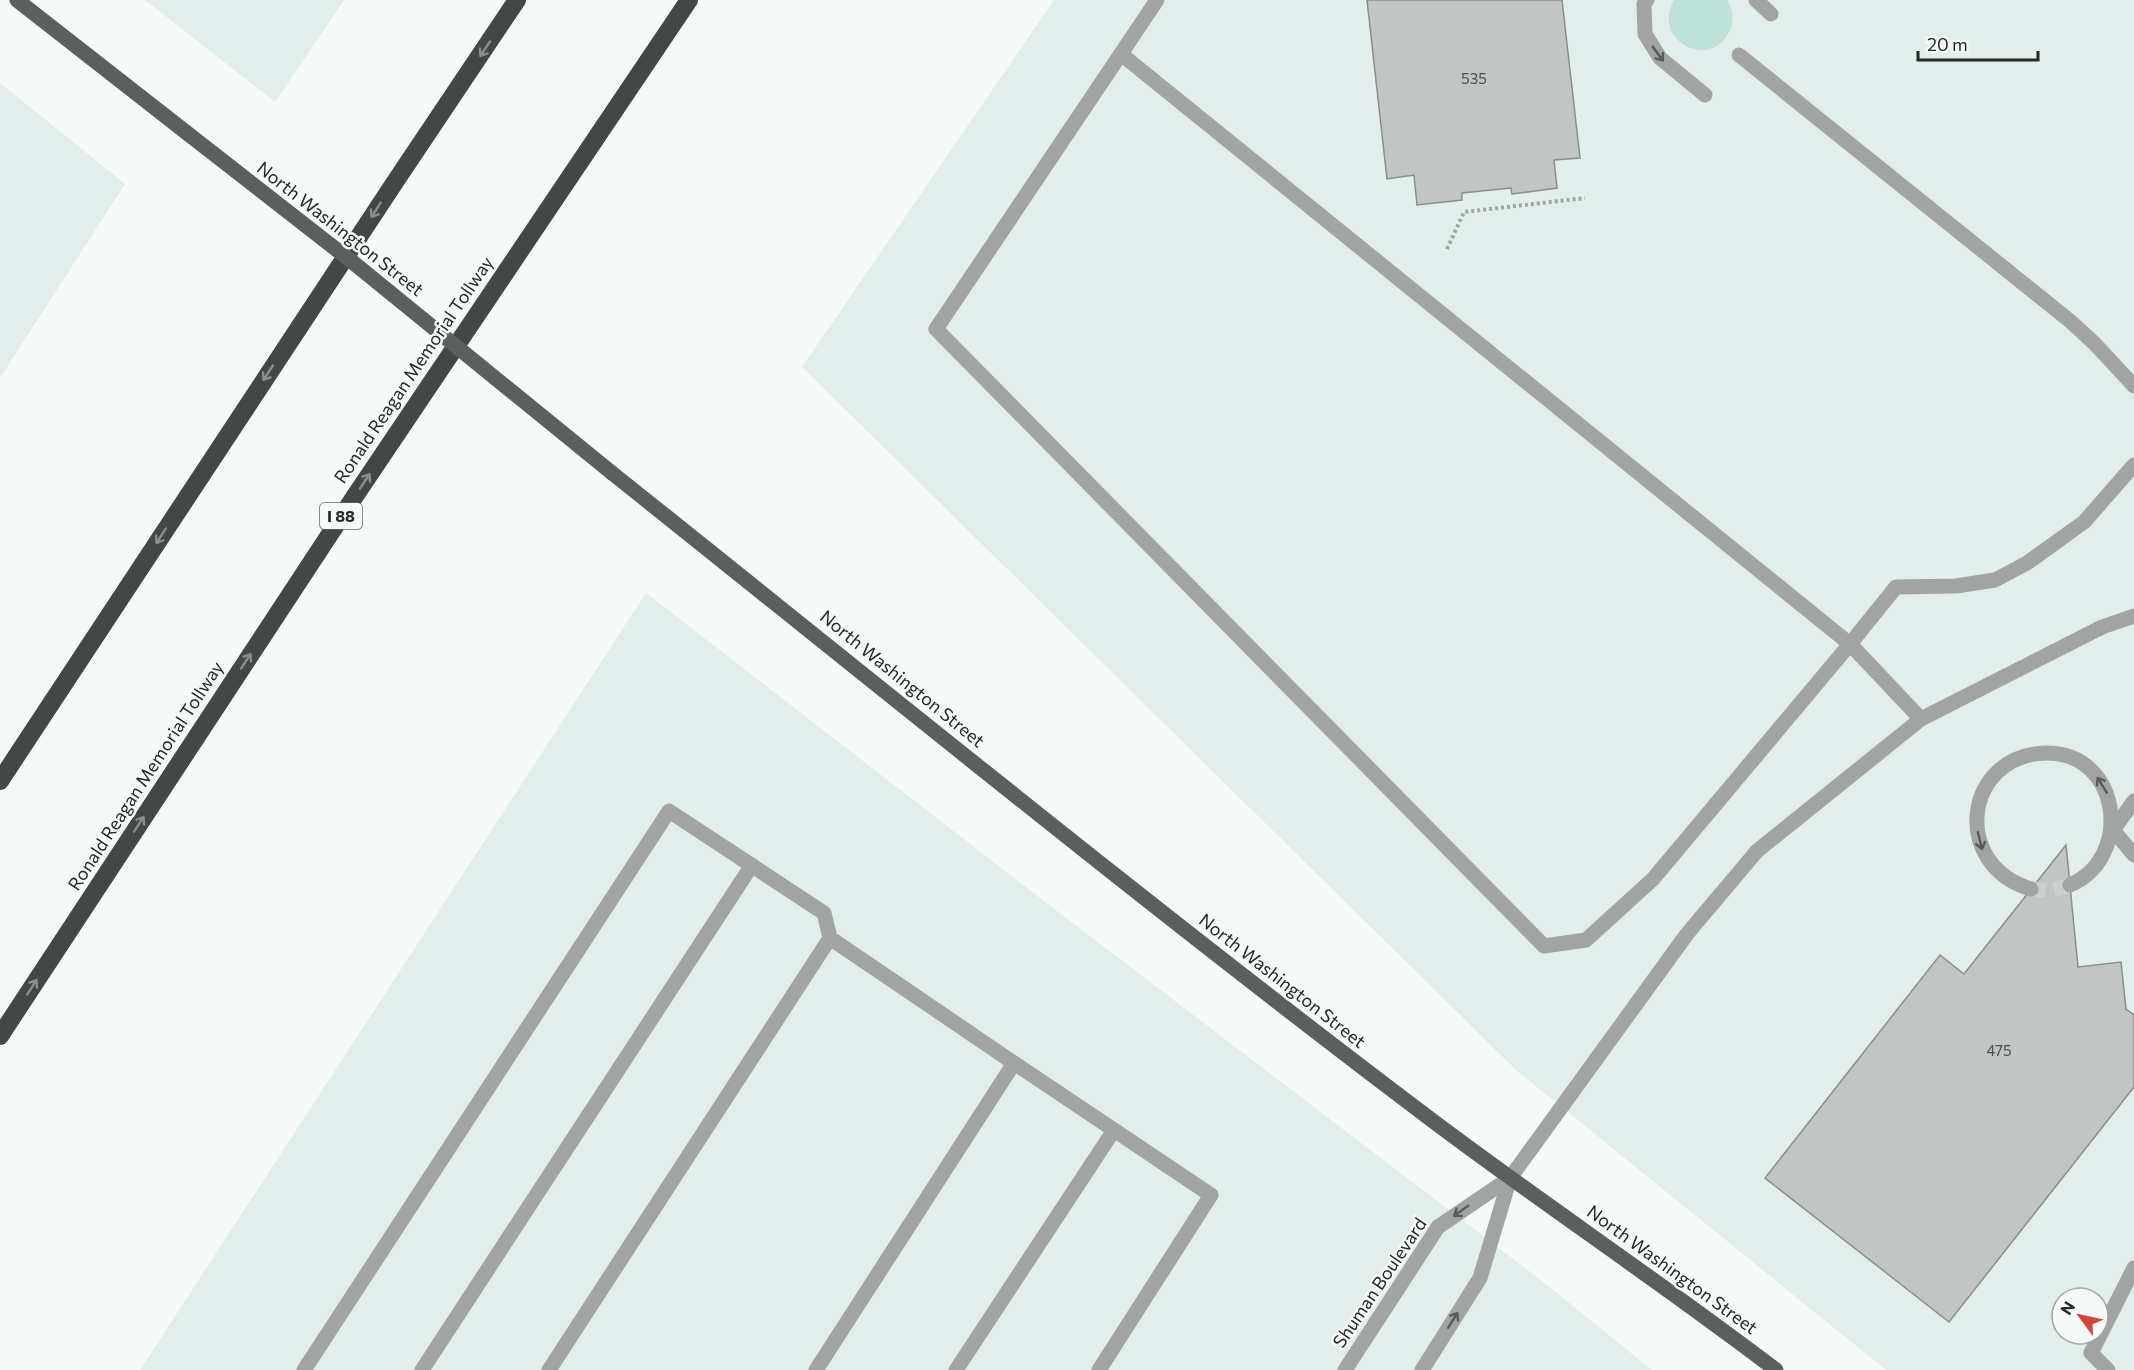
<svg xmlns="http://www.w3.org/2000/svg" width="2134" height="1370" font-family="Commissioner,sans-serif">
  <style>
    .built { fill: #e1eeeb; fill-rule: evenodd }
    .green { fill: #bee1d8 }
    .building { fill: #c1c5c4; stroke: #8b8e8d; stroke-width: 1.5 }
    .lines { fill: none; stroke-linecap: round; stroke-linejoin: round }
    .minor-tunnel { stroke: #cccfce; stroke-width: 15; stroke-dasharray: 15 8; stroke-linecap: butt }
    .path { stroke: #a1a4a3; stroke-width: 4; stroke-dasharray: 3 3; stroke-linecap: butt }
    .minor { stroke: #a2a4a3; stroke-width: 15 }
    .major { stroke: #5c5f5e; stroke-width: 15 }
    .highway { stroke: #444746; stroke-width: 18 }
    .major-bridge { stroke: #5c5f5e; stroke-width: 15 }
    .oneway { stroke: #8b8e8d }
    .oneway2 { stroke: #585a59 }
    .labels { text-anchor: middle; stroke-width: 5; stroke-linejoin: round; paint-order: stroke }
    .number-label { font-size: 15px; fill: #4d4f4e }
    .shield { fill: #f5f9f8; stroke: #646766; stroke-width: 1.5 }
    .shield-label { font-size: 16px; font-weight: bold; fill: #262827 }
    .street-label { font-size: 18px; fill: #262827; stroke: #f5f9f8 }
  </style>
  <rect width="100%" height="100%" fill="#f5f9f8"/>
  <!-- built -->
  <path class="built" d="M145 0H344L275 102Z
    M1054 0H2134V1370H1886L1516 1070 802 367ZM2062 1298H2098V1334H2062Z
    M0 83 125 184 0 378Z
    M646 593 1040 898 1542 1281 1652 1370H140Z"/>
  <!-- green -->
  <path class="green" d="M1674 0H1727C1733 10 1735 21 1729 32 1709 72 1651 39 1674 0Z"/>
  <!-- building -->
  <path class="building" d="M1367 0H1562L1580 158 1554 160 1557 188 1512 194 1511 188 1462 193V200L1417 205 1414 175 1387 179Z
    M2066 845 2078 967 2121 962 2126 1009 2134 1015V1087L1949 1322 1765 1178 1940 955 1964 974Z"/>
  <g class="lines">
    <!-- minor-tunnel -->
    <path class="minor-tunnel" d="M2031 889 2049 891 2070 885"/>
    <!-- path -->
    <path class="path" d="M1447 249 1464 212 1585 198"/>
    <!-- minor -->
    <path class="minor" d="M1157 0 936 329 1544 946 1586 940 1653 879 1850 644 1921 719
      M1647 0 1644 4 1645 34 1660 58 1705 95
      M1756 0 1771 14
      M1121 54 1850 644 1896 587 1956 586 1995 580 2027 563 2084 522 2134 465
      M1739 55 2070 321 2094 343 2134 386
      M2134 801 2113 830 2134 855
      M2031 889C1950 865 1964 755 2046 753 2121 752 2134 858 2070 885
      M304 1370 669 811 824 913 830 938
      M422 1370 752 865
      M549 1370 830 938 1014 1063
      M816 1370 1014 1063 1211 1195 1099 1370
      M956 1370 1114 1130
      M1345 1370 1438 1227 1510 1178
      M1422 1370 1480 1278 1510 1178 1687 934 1757 851 1921 719 2102 627 2134 616
      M2108 1370 2091 1353 2134 1268"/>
    <!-- major -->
    <path class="major" d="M17 0 187 133
      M612 473C883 689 1152 909 1429 1118 1543 1204 1662 1283 1776 1370"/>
    <!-- highway -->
    <path class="highway" d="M0 781 395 182 517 0
      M0 1036 355 496 689 0"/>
    <!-- major-bridge -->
    <path class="major-bridge" d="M187 133 355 264 612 473"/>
  </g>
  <!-- one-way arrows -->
  <defs><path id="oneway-shaft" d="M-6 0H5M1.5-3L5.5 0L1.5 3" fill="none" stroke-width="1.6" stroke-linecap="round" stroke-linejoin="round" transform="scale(1.5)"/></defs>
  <g class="oneway">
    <use href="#oneway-shaft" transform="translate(485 49) rotate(124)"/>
    <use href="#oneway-shaft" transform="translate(376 210) rotate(123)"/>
    <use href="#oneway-shaft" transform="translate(268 373) rotate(123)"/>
    <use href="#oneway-shaft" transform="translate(365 481) rotate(-56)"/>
    <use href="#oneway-shaft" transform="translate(161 536) rotate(123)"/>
    <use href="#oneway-shaft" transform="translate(246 661) rotate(-57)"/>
    <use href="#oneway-shaft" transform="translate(139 824) rotate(-57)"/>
    <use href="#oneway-shaft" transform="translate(32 987) rotate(-57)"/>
  </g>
  <g class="oneway2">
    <use href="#oneway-shaft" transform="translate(1658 54) rotate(54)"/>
    <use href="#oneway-shaft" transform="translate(2102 785) rotate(-122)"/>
    <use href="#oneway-shaft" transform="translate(1980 841) rotate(76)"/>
    <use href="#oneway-shaft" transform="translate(1461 1211) rotate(145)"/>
    <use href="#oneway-shaft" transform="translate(1453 1320) rotate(-58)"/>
  </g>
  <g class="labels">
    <!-- number labels -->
    <g class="number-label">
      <text x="1474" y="84">535</text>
      <text x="1999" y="1056">475</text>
    </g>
    <!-- shield labels -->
    <rect class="shield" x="320" y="503" width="42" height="26" rx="4.5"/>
    <g class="shield-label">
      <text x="341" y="522">I 88</text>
    </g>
    <!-- street labels -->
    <g class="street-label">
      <text transform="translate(340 229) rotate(38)" y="6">North Washington Street</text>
      <text transform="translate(414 370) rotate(-56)" y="6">Ronald Reagan Memorial Tollway</text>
      <text transform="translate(902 679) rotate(39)" y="6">North Washington Street</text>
      <text transform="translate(146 776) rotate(-57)" y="6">Ronald Reagan Memorial Tollway</text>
      <text transform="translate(1282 981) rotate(38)" y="6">North Washington Street</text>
      <text transform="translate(1672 1270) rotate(36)" y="6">North Washington Street</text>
      <text transform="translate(1380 1283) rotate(-56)" y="6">Shuman Boulevard</text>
    </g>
  </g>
  <!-- north arrow -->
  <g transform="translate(2080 1316) rotate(303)"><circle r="28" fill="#f5f9f8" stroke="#a2a5a4" stroke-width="1.5"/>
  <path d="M0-4.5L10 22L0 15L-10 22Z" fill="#d3463a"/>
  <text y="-9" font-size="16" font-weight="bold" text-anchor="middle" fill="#262827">N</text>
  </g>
  <!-- scale -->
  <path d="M1918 51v9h120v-9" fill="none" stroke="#262827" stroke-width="3"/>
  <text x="1927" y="51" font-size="18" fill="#262827" stroke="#f5f9f8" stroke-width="4.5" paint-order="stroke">20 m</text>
</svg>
